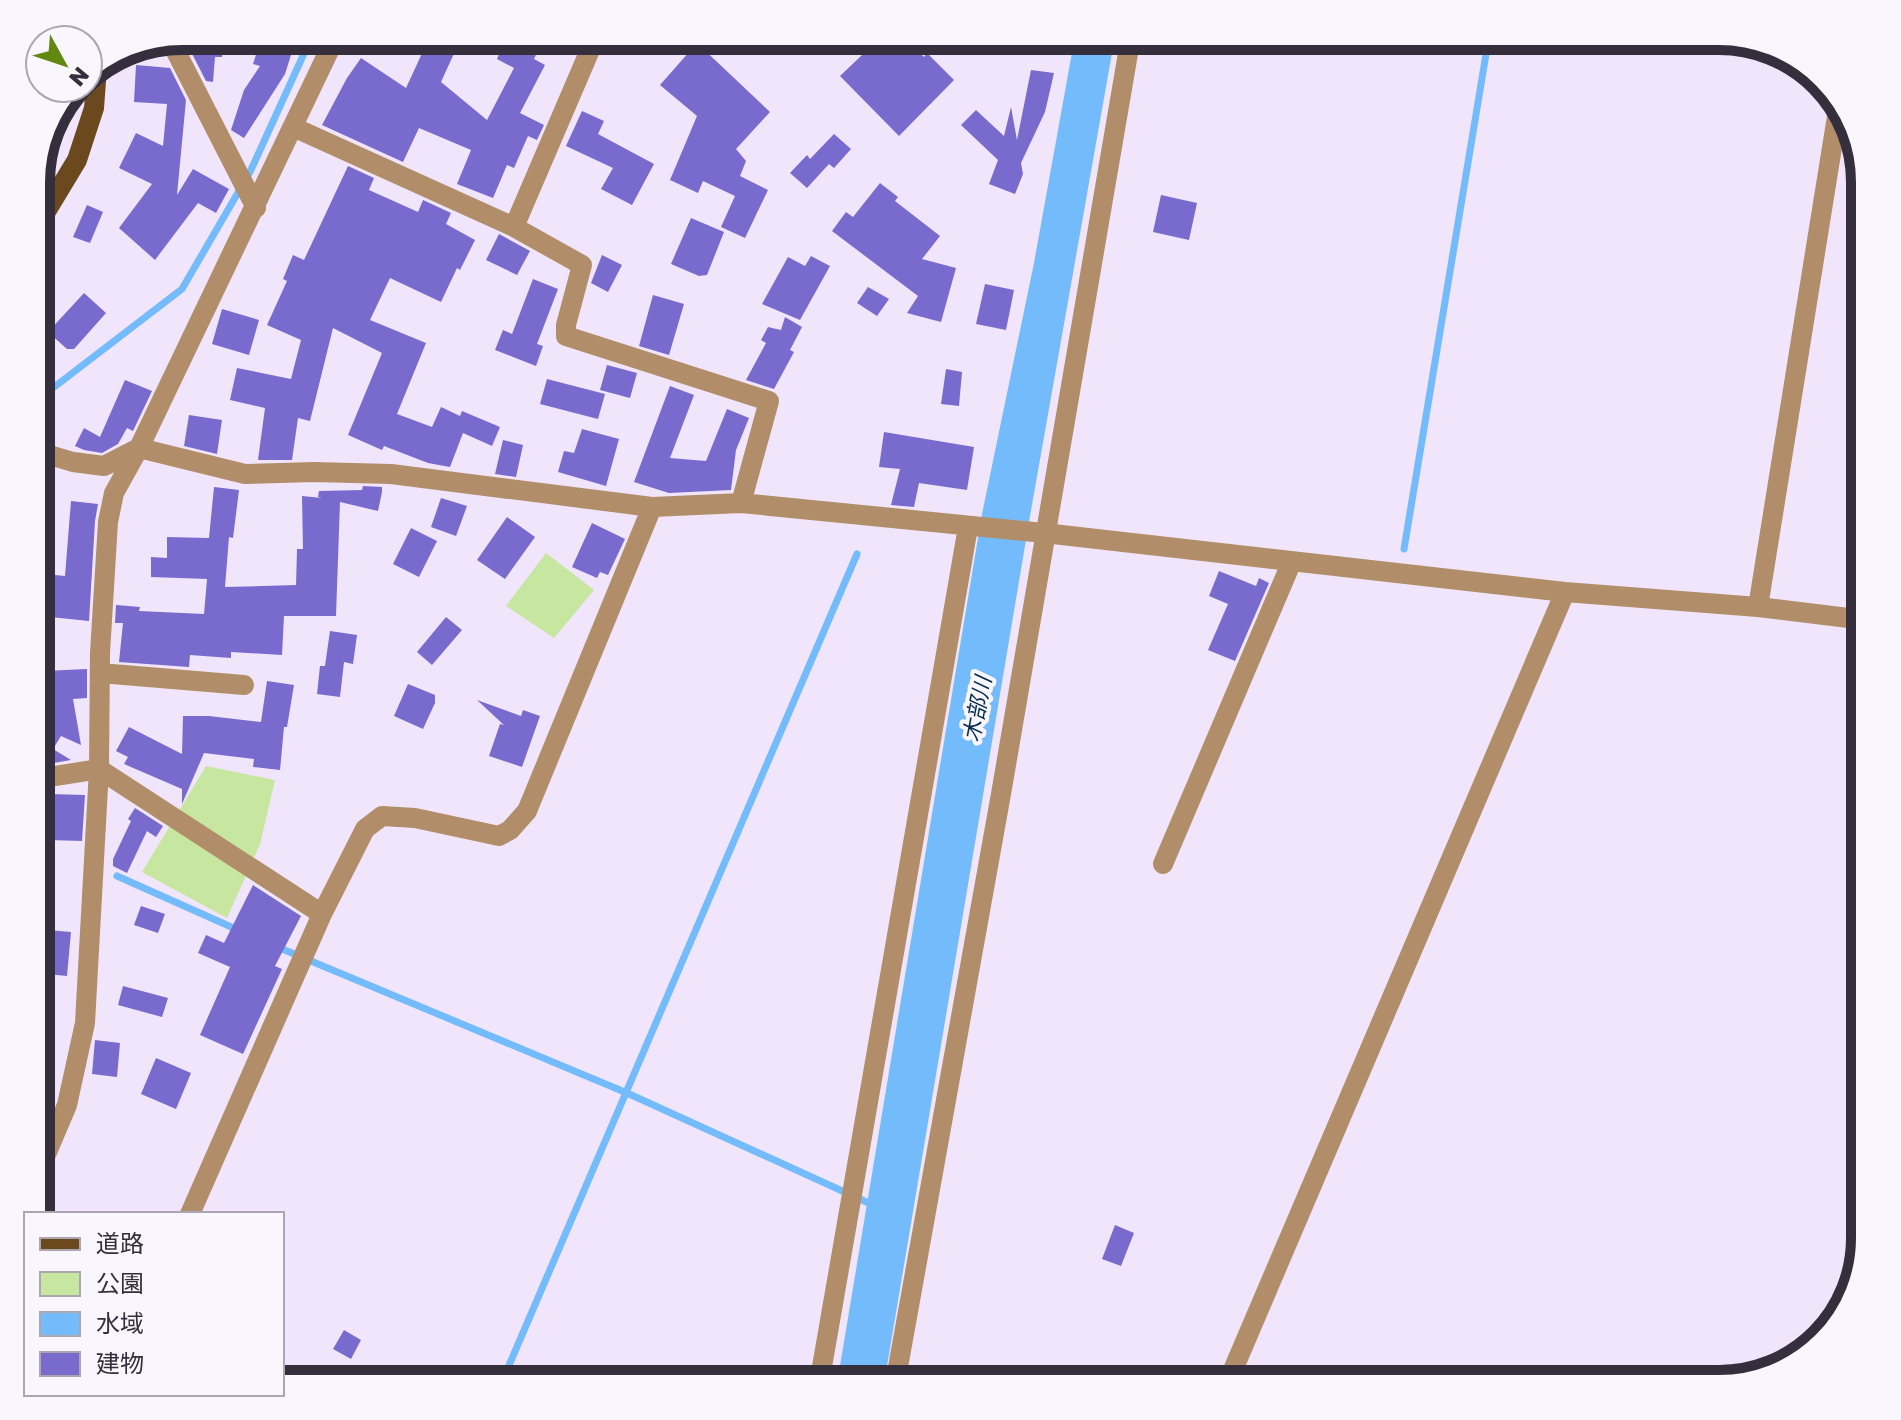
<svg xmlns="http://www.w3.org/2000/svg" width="1901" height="1420" font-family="'Golos Text','Noto Sans JP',sans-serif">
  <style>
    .green { fill: #c7e6a0 }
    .water { fill: #74bbfc }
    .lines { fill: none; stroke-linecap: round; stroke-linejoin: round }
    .stream { stroke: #74bbfc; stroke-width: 7 }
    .building { fill: #796bce }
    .minor { stroke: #b18e69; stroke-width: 20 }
    .major { stroke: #6c481e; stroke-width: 20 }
    .labels { text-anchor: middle; stroke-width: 8; stroke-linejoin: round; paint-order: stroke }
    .water-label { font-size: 22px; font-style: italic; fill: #062e4d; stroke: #f9f6fd }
    .rim { fill: none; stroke: #352e3c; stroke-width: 10 }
  </style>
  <rect width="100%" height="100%" fill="#f0e5fb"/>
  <!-- green -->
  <path class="green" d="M546 553 594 590 554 638 506 606Z
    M206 766 275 780 260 844 227 918 142 872Z"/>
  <!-- water -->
  <path class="water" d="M1075 36H1115L1030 516 884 1384H837L982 514 1034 263Z"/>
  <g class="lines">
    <!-- stream -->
    <path class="stream" d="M36 401 182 289 250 172 312 36
      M1404 549 1489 36
      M117 876 238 930
      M275 946 627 1093 873 1205
      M501 1384 857 554"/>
  </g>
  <!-- building -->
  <path class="building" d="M186 36H224L222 57H215L213 82 206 81 186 42Z
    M262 36H297L285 74 244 138 231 130 244 90 260 66 253 64Z
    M430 36H462L441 82 487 120 514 68 497 59 503 44 515 50 521 36H545L534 59 545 65 520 113 544 125 537 140 528 136 514 168 507 165 493 198 457 184 471 150 419 128 403 162 322 125 347 78 361 58 406 88Z
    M882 36H901L924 57 927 53 954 80 899 136 840 76Z
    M697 43 770 112 736 149 746 161 740 176 768 190 745 238 721 227 735 196 703 181 698 193 670 180 697 116 660 85Z
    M136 65 170 68 186 100 177 195 193 169 229 189 216 213 198 203 155 260 119 228 152 184 119 168 136 133 163 146 167 104 134 102Z
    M1031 70 1054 73 1045 112 1021 163 1023 174 1015 194 989 184 998 160 961 125 976 110 1004 136 1011 107 1017 140Z
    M582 111 604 121 598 134 654 164 632 205 601 189 613 168 566 146Z
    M834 134 851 149 834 168 829 164 807 188 790 173 807 155 810 159Z
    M348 166 374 178 369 190 418 212 423 200 451 213 446 224 475 240 460 270 457 268 441 302 390 278 370 320 426 343 397 414 432 427 441 407 460 416 462 411 500 427 492 446 463 433 450 467 428 463 384 446 382 450 348 435 382 353 333 328 310 421 298 418 292 460H258L265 408 230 400 237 368 291 379 301 340 267 325 287 281 283 279 293 255 304 260Z
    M880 183 898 197 895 201 940 236 922 259 956 268 941 322 907 313 918 296 832 231 846 212 853 217Z
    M1161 195 1197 203 1189 240 1153 232Z
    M87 205 103 212 90 243 73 237Z
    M691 218 724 232 707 275 699 276 671 264Z
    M499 234 530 251 517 275 486 260Z
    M602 255 622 265 608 292 591 283Z
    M811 256 830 266 800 320 762 304 788 257 805 266Z
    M533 279 558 289 537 344 543 346 536 366 495 350 503 330 512 334Z
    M985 284 1014 290 1006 330 976 324Z
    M868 287 889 299 877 316 857 303Z
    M84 293 106 313 74 349H67L48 332Z
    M653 295 684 304 669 355 639 346Z
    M222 309 259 320 249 355 212 344Z
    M785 317 802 327 790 350 794 352 774 389 746 380 766 343 761 340 768 327 781 330Z
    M607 365 637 373 630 398 600 390Z
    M946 369 962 372 959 406 941 404Z
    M547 379 605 394 598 419 540 404Z
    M125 380 152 391 133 431 127 428 118 444 102 453 84 450 75 446 84 428 100 437Z
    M670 386 694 395 670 458 706 461 727 409 749 418 736 450 731 490 669 493 634 482Z
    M189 415 222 420 217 454 184 446Z
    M582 429 619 439 606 486 558 472 564 451 574 453Z
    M884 432 974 447 967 490 919 483 914 507 891 505 900 469 879 467Z
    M503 440 523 445 516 477 495 474Z
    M363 486 382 487V492L378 511 340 502 336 616H284L282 655 231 652V658L190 655 189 667 119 662 123 623H115L116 605 140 607 139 611 204 614 207 579 151 577V557L167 558V537L209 538 214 487 239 490 233 538 229 537 225 587 296 585 297 549H303L302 496 322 498 318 497 319 491 362 490Z
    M441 498 467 506 456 536 431 527Z
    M71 501 98 504 95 521 89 621 50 617 55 575 65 576Z
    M507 517 535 537 505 579 477 560Z
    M592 523 625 539 608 575 600 572 597 578 572 567Z
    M411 528 437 541 419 577 393 564Z
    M1219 571 1256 586 1259 578 1269 583 1235 661 1208 650 1228 604 1209 596Z
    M446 617 462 630 432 665 417 652Z
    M330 631 357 635 353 664 344 662 340 697 317 694 320 666H325Z
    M87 669V698L73 699 81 745 61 736 53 749 71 760 36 766V721L46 719 44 671Z
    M267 681 294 685 287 727H284L280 770 253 767 254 759 204 753 182 804V789L124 764 128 757 116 751 129 727 182 754 183 716H209L261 722Z
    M408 684 435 695V703L423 729 394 716Z
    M477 700 521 716 523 710 540 716 522 767 489 756 500 724 504 725Z
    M49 794 85 795 82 841 48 840Z
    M135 808 163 826 156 837 147 831 127 873 113 866V859L131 821 128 819Z
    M253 885 301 916 275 966 282 969 243 1054 200 1035 230 967 198 953 206 935 224 943Z
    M141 906 165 914 158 933 134 925Z
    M37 929 71 932 67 976 36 973Z
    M123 986 168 998 162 1017 118 1005Z
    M95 1040 120 1043 117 1077 92 1074Z
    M156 1058 191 1073 176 1109 141 1094Z
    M1115 1225 1134 1233 1121 1266 1102 1259Z
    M344 1330 361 1340 351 1359 333 1349Z"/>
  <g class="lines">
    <!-- minor -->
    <path class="minor" d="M170 40 256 208
      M293 127 514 227 582 265 566 325V336L769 401 741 503
      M514 227 596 36
      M36 451 73 462 104 466 139 448 245 474 314 472 391 474 652 507 741 503 1044 533 1565 592 1758 607 1865 620
      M1758 607 1839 104
      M100 673 244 685
      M36 779 99 769 322 914
      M1163 864 1292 561
      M36 1178 67 1105 85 1023 99 769 100 653 108 522 114 493 139 448 336 36
      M190 1214 322 914 365 829 382 816 415 818 499 836 510 830 527 811 652 507
      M819 1384 968 527
      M895 1384 1001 794 1131 36
      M1227 1384 1565 592"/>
    <!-- major -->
    <path class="major" d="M36 228 77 160 94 108 97 68"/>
  </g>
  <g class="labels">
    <!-- water labels -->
    <g class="water-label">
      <text transform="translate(977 709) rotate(-79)" y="8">木部川</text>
    </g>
  </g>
  <!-- crop -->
  <path d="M0 0H1901V1420H0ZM182 50H1719A132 132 0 0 1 1851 182V1238A132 132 0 0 1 1719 1370H182A132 132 0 0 1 50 1238V182A132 132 0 0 1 182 50Z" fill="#f9f6fd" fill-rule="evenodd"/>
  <path class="rim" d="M182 50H1719A132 132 0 0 1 1851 182V1238A132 132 0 0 1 1719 1370H182A132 132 0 0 1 50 1238V182A132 132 0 0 1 182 50Z"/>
  <!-- legend -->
  <rect x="24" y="1212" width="260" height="184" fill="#f9f6fd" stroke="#aba6b0" stroke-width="2"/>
  <rect x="40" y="1238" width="40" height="12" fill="#6c481e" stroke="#aba6b0" stroke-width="2"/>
  <text x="96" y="1252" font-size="24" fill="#352e3c">道路</text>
  <rect x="40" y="1272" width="40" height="24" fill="#c7e6a0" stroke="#aba6b0" stroke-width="2"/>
  <text x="96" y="1292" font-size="24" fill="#352e3c">公園</text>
  <rect x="40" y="1312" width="40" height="24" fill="#74bbfc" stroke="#aba6b0" stroke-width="2"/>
  <text x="96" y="1332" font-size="24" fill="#352e3c">水域</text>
  <rect x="40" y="1352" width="40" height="24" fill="#796bce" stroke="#aba6b0" stroke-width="2"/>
  <text x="96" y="1372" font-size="24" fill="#352e3c">建物</text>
  <!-- north arrow -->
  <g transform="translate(64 64) rotate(130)"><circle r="38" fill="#f9f6fd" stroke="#aba6b0" stroke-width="2"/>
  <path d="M0-6L14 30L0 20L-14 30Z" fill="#618810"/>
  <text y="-12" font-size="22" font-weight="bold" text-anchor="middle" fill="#352e3c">N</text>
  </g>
</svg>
